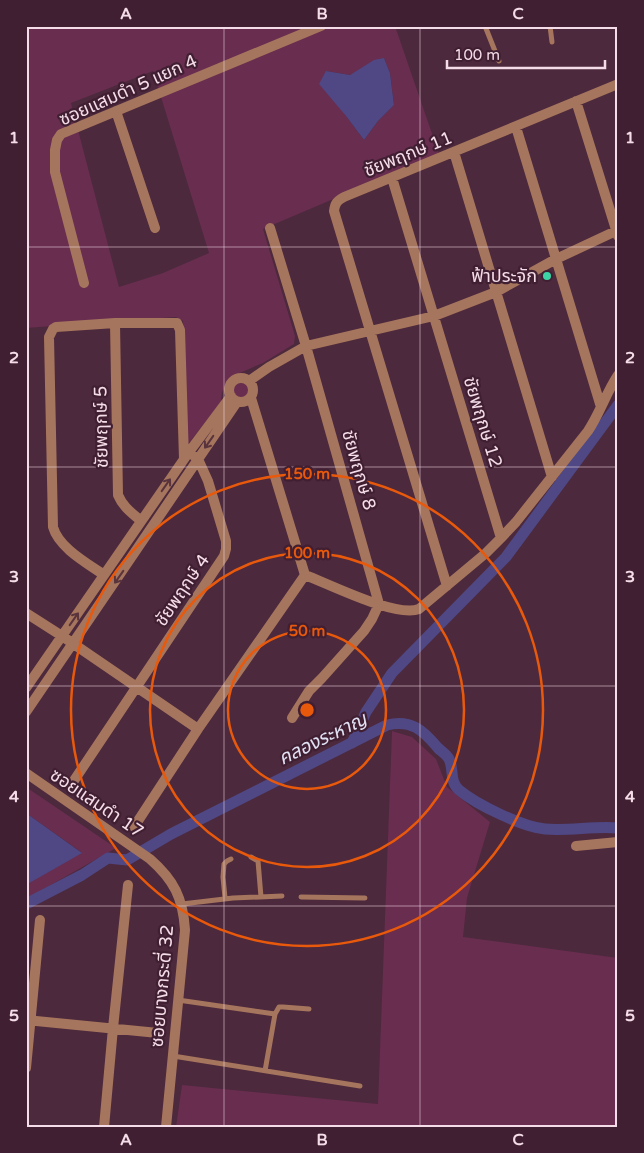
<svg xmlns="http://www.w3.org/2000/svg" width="644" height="1153" font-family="'Varela Round','Noto Sans Thai',sans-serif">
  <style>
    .green { fill: #682d4f; fill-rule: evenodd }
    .water { fill: #4f4885 }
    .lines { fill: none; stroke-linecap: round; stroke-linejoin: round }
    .canal { stroke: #4f4885; stroke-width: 11 }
    .service { stroke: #a6755d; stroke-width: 5 }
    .minor { stroke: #a6755d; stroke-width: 10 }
    .tertiary { stroke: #a6755d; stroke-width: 10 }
    .oneway { stroke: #5a343d }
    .grid { fill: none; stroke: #f4dde8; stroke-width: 1; stroke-opacity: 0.55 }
    .ring { fill: none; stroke: #e8590c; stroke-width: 2.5 }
    .poi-dot { fill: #3cd4a4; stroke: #411f32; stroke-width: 2 }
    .labels { text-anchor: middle; stroke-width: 4.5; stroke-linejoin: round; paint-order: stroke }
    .street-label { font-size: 18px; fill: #f4dde8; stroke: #411f32 }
    .poi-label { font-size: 18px; fill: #f4dde8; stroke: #411f32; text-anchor: end }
    .water-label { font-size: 19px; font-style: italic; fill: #e1e1f4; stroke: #411f32 }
    .centre { fill: #e8590c; stroke: #411f32; stroke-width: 2.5 }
    .ring-label { font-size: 15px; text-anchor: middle; font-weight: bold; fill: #e8590c; stroke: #411f32; stroke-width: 4.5; stroke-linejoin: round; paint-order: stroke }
    .neatline { fill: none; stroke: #f4dde8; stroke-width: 2 }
    .grid-label { font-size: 16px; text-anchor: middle; font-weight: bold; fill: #f4dde8 }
  </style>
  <rect width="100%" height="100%" fill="#4c293c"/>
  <!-- green -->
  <path class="green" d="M26 26H395L439 154 263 229 295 336 294 344 263 363 235 375 222 392 221 402 188 444 183 321 176 317 26 328ZM384 58 390 73 394 105 378 121 364 140 346 116 326 71 350 75ZM153 71 209 253 163 273 119 287 71 103Z
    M233 391a8 8 0 1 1 16 0a8 8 0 1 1-16 0Z
    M392 731 412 737 436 759 447 787 490 822 467 898 463 937 618 958V1127H176L182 1085 378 1104Z
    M26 787 116 848 26 899V885L81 852 26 813Z"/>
  <!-- water -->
  <path class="water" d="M384 58 390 73 394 105 378 121 364 140 346 116 319 84 326 71 350 75 374 60Z
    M26 813 82 853 26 885Z"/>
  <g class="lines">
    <!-- canal -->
    <path class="canal" d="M352 743 366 712 392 673 506 557 618 405
      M26 904 82 875 108 858 127 860 171 834 387 725C411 719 423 730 438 748 441 751 447 755 449 759 454 768 449 781 459 790 477 805 523 827 545 829 569 831 594 826 618 828"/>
    <!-- service -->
    <path class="service" d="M485 26 499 61
      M550 26 552 42
      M251 857 258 861 261 897
      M301 897 365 898
      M225 898 223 877 224 864 227 861 231 859
      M182 904 233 898 282 896
      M178 1000 275 1014 265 1071
      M275 1014 279 1007H283L309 1009
      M173 1056 360 1086"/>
    <!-- minor -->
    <path class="minor" d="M576 101 618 236
      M116 111 155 228
      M516 127 601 407
      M454 152 552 477
      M392 178 501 538
      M270 228 306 346 379 604 372 619 364 631 322 678 309 691 292 718
      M84 283 55 172V150L57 140 61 134 321 26
      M115 323 118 495C123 507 132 513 141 521
      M229 390a12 12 0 1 1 24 0a12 12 0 1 1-24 0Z
      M249 381 269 367 306 346 434 316 496 292 556 259 618 230
      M251 398 305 575
      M104 575C87 563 59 548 53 527L49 337 53 329 56 327 115 323H177L180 330 184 459
      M305 575C329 584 396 618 419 609L486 553 501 538 516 522 588 431C600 413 606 393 618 375
      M447 586 334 211C335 203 337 201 344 197L618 84
      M26 613 62 636 198 729
      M26 688 189 452 231 396
      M26 712 237 402
      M73 782 224 556 226 549V541L208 481 198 459 189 452
      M134 827 198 729 305 575
      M576 846 618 842
      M26 1020 158 1033
      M26 1068 40 920
      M104 1127 113 1028 128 885"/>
    <!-- tertiary -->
    <path class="tertiary" d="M26 773 150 859C174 880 183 898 185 930L166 1127"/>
  </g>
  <!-- one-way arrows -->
  <defs><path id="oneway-shaft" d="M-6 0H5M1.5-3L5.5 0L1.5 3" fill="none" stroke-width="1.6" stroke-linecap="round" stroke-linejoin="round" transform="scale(1.25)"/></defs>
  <g class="oneway">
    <use href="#oneway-shaft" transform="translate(209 442) rotate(125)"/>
    <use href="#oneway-shaft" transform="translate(166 485) rotate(-55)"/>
    <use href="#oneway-shaft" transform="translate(119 577) rotate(125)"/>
    <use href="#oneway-shaft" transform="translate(74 619) rotate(-55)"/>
  </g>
  <!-- grid -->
  <path class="grid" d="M224 26V1127M420 26V1127M26 247H618M26 467H618M26 686H618M26 906H618"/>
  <!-- distance rings -->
  <g class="ring">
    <circle cx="307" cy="710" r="79"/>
    <circle cx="307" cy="710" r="157"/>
    <circle cx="307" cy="710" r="236"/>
  </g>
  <!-- markers -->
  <circle class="poi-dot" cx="547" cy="276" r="5"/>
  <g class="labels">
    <!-- street labels -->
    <g class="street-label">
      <text transform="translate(128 90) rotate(-24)" y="6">ซอยแสมดำ 5 แยก 4</text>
      <text transform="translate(408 154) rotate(-22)" y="6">ชัยพฤกษ์ 11</text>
      <text transform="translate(483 422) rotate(73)" y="6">ชัยพฤกษ์ 12</text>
      <text transform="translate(101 427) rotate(-91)" y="6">ชัยพฤกษ์ 5</text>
      <text transform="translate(359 470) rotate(74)" y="6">ชัยพฤกษ์ 8</text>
      <text transform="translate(182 590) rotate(-56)" y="6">ชัยพฤกษ์ 4</text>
      <text transform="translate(97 803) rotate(34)" y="6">ซอยแสมดำ 17</text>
      <text transform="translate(162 986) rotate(-85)" y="6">ซอยบางกระดี่ 32</text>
    </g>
    <!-- poi labels -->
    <g class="poi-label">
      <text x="537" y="282">ฟ้าประจัก</text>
    </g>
    <!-- water labels -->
    <g class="water-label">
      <text transform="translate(322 738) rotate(-26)" y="7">คลองระหาญ</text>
    </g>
  </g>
  <circle cx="307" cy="710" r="8" class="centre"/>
  <g class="ring-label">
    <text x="307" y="479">150 m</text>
    <text x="307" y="558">100 m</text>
    <text x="307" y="636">50 m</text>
  </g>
  <!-- border -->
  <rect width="644" height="1153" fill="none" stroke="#411f32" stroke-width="55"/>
  <!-- scale -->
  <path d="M447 60v8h158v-8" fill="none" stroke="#f4dde8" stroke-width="2.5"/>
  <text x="454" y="60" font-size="15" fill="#f4dde8" stroke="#411f32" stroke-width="4" paint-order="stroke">100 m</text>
  <rect x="28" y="28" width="588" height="1098" class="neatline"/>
  <g class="grid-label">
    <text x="126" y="19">A</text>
    <text x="322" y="19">B</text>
    <text x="518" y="19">C</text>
    <text x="14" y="143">1</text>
    <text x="630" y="143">1</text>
    <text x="14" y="363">2</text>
    <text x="630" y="363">2</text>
    <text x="14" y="582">3</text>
    <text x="630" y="582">3</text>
    <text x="14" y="802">4</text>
    <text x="630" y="802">4</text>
    <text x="14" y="1021">5</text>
    <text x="630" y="1021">5</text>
    <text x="126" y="1145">A</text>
    <text x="322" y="1145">B</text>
    <text x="518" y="1145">C</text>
  </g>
</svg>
